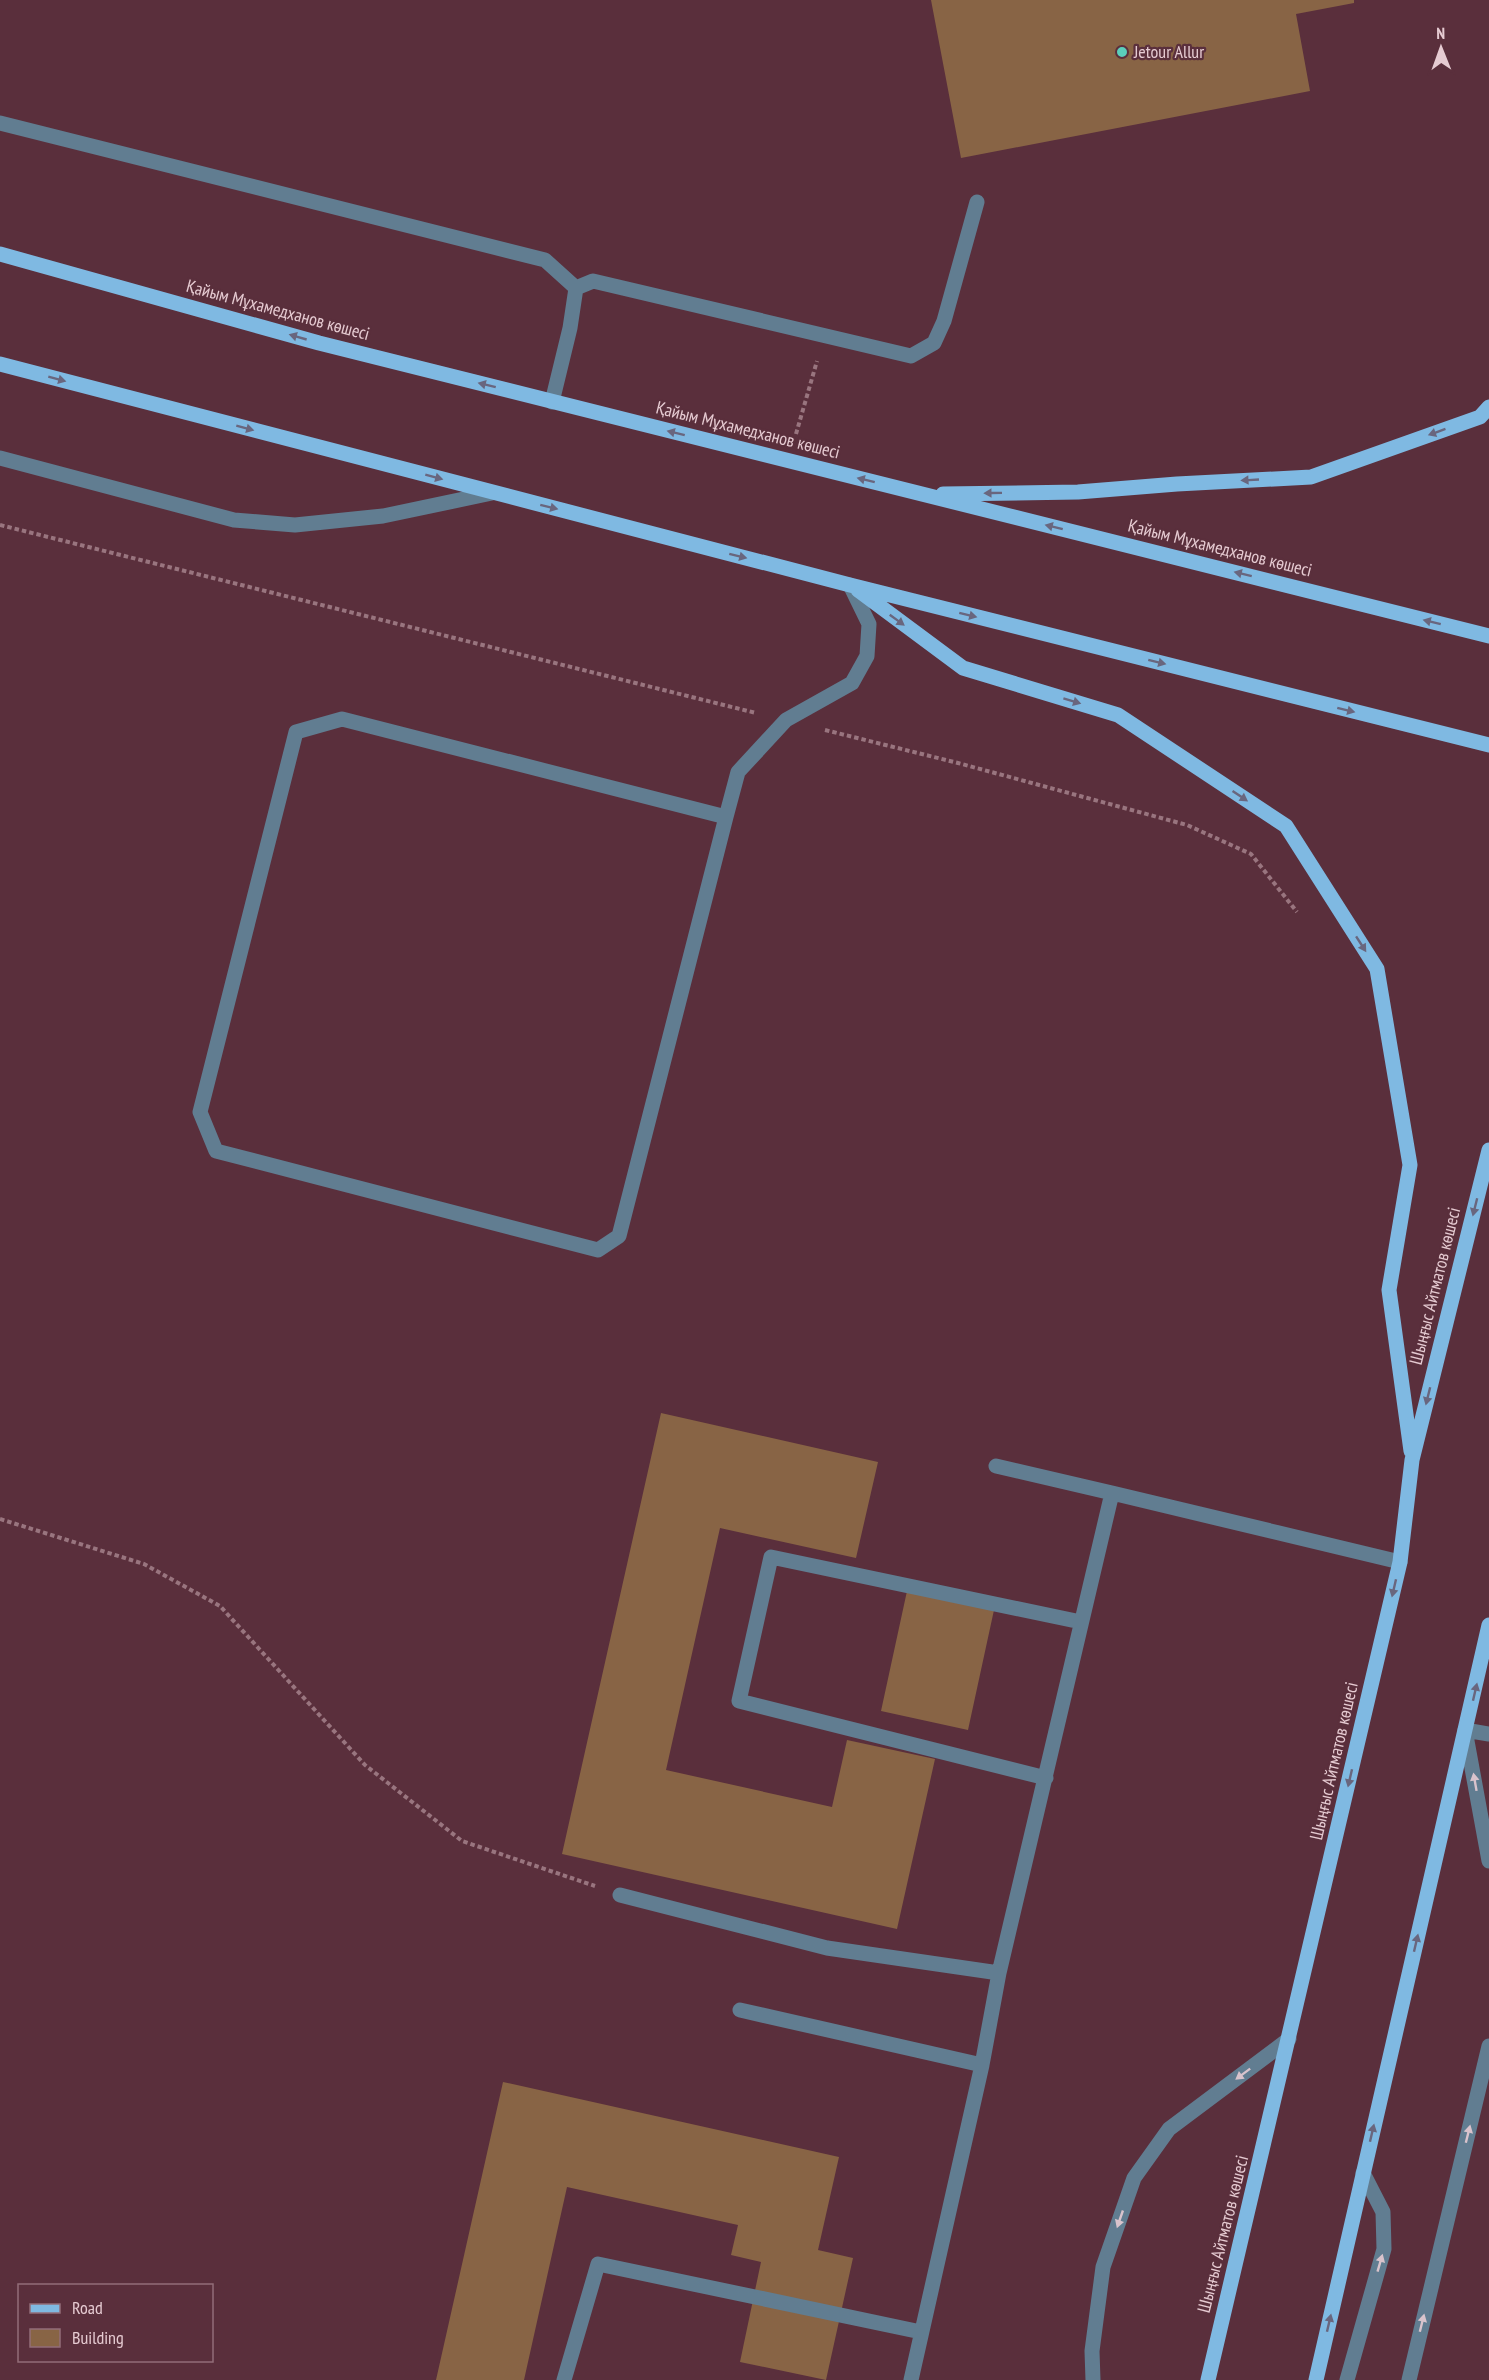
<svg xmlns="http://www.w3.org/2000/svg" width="1489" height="2380" font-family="'PT Sans Narrow',sans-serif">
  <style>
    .building { fill: #886445 }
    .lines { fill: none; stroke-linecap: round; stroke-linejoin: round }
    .path { stroke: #99757f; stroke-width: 4; stroke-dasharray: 4.5 3; stroke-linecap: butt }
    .minor { stroke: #617d91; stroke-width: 15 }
    .major { stroke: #7fb9e2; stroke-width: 15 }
    .oneway { fill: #69667e }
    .oneway2 { fill: #d9c3cc }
    .poi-dot { fill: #5bcebb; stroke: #5a2f3c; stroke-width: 2 }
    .labels { text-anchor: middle; stroke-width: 4.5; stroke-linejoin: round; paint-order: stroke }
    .poi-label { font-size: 18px; fill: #e6cbd2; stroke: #5a2f3c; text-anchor: start }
    .street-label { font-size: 18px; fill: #e6cbd2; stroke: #5a2f3c }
  </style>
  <rect width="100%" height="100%" fill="#5a2f3c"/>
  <!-- building -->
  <path class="building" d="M931 0H1354V3L1296 14 1310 91 961 158Z
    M661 1413 878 1462 856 1558 720 1528 666 1770 832 1807 847 1740 935 1759 897 1929 562 1854Z
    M907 1591 994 1610 968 1730 881 1711Z
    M503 2082 839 2157 818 2250 853 2258 826 2380 740 2362 761 2262 731 2255 738 2225 567 2187 524 2380H436Z"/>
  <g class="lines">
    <!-- path -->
    <path class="path" d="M796 434 817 361
      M0 525 756 713
      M825 730 958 763 1187 825 1251 854 1297 912
      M0 1519 144 1564 220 1606 365 1765 462 1841 595 1886"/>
    <!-- minor -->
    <path class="minor" d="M0 123 545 260 576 288 570 328 552 402
      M576 288 593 281 911 356 934 343 944 321 977 202
      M0 458 234 520 295 525 383 516 492 493
      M726 817 342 719 296 732 200 1112 216 1151 598 1250 619 1236 726 817 738 772 786 720 852 683 867 656 869 624 850 585
      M996 1466 1112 1493
      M1489 1734 1465 1730 1489 1861
      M1046 1778 739 1701 771 1557 1081 1622
      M620 1895 827 1948 999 1973
      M740 2010 982 2065
      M564 2380 598 2264 921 2332
      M911 2380 982 2065 999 1973 1112 1493 1400 1562
      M1093 2380 1092 2351 1103 2267 1134 2178 1169 2129 1289 2039
      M1347 2380 1384 2249 1383 2212 1363 2173
      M1409 2380 1489 2046"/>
    <!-- major -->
    <path class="major" d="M0 254 319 343 1489 636
      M0 364 850 585 1489 745
      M943 494 1078 492 1177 484 1311 477 1480 417 1489 407
      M858 590 963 668 1118 715 1286 826 1377 969 1410 1165 1389 1290 1411 1451
      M1208 2380 1400 1562 1412 1460 1489 1150
      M1316 2380 1489 1625"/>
  </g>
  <!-- one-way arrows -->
  <defs><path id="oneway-solid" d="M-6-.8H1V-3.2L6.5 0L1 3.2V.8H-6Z" transform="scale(1.5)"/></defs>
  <g class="oneway">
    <use href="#oneway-solid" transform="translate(298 337) rotate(-164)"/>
    <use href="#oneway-solid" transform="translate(57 379) rotate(15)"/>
    <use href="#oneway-solid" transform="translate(487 385) rotate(-166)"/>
    <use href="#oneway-solid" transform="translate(245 428) rotate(15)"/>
    <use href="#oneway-solid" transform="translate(1437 432) rotate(160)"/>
    <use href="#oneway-solid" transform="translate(676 433) rotate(-166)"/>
    <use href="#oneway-solid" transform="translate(434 477) rotate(15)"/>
    <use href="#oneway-solid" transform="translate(866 480) rotate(-166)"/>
    <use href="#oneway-solid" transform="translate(1250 480) rotate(177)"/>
    <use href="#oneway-solid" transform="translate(993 493) rotate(179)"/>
    <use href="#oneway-solid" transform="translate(549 507) rotate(14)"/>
    <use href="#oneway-solid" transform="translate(1054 527) rotate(-166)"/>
    <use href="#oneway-solid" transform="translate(738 556) rotate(14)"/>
    <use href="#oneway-solid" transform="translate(1243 574) rotate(-166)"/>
    <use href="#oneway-solid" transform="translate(968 615) rotate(14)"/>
    <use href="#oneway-solid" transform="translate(897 620) rotate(36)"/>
    <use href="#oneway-solid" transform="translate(1432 622) rotate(-166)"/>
    <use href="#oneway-solid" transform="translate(1157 662) rotate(14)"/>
    <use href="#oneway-solid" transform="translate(1072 701) rotate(17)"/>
    <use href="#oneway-solid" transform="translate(1346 710) rotate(14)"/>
    <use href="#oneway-solid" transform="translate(1240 796) rotate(34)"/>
    <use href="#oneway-solid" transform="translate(1361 944) rotate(57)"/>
    <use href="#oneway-solid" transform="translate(1475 1207) rotate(104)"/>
    <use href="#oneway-solid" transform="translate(1428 1396) rotate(104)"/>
    <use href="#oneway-solid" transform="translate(1394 1588) rotate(103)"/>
    <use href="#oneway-solid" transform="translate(1475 1692) rotate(-77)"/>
    <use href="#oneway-solid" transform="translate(1350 1778) rotate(103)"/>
    <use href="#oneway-solid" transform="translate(1416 1943) rotate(-77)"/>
    <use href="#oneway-solid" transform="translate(1372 2133) rotate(-77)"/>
    <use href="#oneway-solid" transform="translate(1329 2323) rotate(-77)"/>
  </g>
  <g class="oneway2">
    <use href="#oneway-solid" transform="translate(1475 1782) rotate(-100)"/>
    <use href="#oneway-solid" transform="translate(1243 2074) rotate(143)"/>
    <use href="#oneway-solid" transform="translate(1468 2134) rotate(-76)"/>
    <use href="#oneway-solid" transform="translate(1120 2219) rotate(109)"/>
    <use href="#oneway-solid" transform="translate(1380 2263) rotate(-74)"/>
    <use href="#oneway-solid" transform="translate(1422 2323) rotate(-76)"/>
  </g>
  <!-- markers -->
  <circle class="poi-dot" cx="1122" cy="52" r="6"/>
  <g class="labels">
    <!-- poi labels -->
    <g class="poi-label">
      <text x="1134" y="58">Jetour Allur</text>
    </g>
    <!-- street labels -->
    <g class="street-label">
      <text transform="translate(278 310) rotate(15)" y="6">Қайым Мұхамедханов көшесі</text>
      <text transform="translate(748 430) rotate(14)" y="6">Қайым Мұхамедханов көшесі</text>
      <text transform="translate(1220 548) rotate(14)" y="6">Қайым Мұхамедханов көшесі</text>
      <text transform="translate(1435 1286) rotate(-76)" y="6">Шыңғыс Айтматов көшесі</text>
      <text transform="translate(1334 1761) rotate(-77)" y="6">Шыңғыс Айтматов көшесі</text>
      <text transform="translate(1223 2234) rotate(-76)" y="6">Шыңғыс Айтматов көшесі</text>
    </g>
  </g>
  <!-- legend -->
  <rect x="18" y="2284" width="195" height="78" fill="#5a2f3c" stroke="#926d78" stroke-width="1.5"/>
  <rect x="30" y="2304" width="30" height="9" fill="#7fb9e2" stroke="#926d78" stroke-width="1.5"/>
  <text x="72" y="2314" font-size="18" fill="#e6cbd2">Road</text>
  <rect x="30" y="2329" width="30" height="18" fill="#886445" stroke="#926d78" stroke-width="1.5"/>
  <text x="72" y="2344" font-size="18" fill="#e6cbd2">Building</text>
  <!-- north arrow -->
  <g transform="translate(1441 48) rotate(359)" stroke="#5a2f3c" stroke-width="4.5" paint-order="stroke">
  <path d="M0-4.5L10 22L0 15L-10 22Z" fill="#e6cbd2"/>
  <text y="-9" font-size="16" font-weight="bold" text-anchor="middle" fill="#e6cbd2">N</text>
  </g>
</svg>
